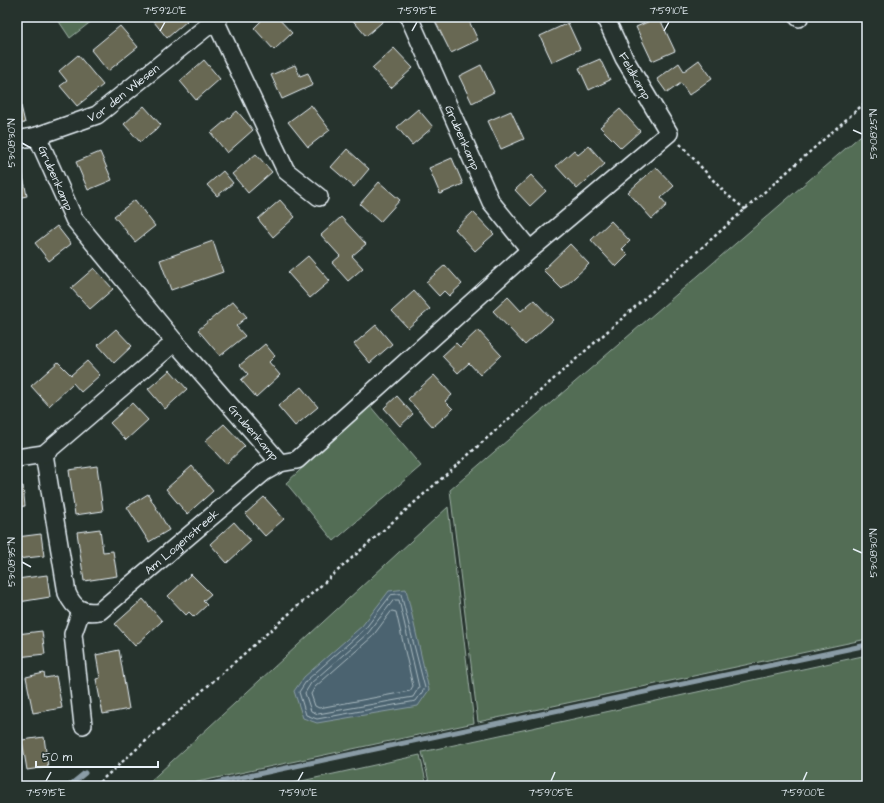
<svg xmlns="http://www.w3.org/2000/svg" width="884" height="803" font-family="'Architects Daughter',sans-serif">
  <style>
    .green { fill: #526d54; stroke: #9dafa6 }
    .water { fill: #4b646f; stroke: #8a9ca6 }
    .lines { fill: none; stroke-linecap: round; stroke-linejoin: round }
    .shore { stroke: #a9b9c1; stroke-width: 1 }
    .stream { stroke: #8a9ca6; stroke-width: 5 }
    .building { fill: #686852; stroke: #e8f1f8 }
    .minor-casing { stroke: #e8f1f8; stroke-width: 20 }
    .path { stroke: #e8f1f8; stroke-width: 2.5; stroke-dasharray: 3 3; stroke-linecap: butt }
    .minor { stroke: #26332d; stroke-width: 17 }
    .ticks { fill: none; stroke: #e8f1f8; stroke-width: 1.5 }
    .labels { text-anchor: middle; stroke-width: 4; stroke-linejoin: round; paint-order: stroke }
    .street-label { font-size: 12px; fill: #e8f1f8; stroke: #26332d }
    .neatline { fill: none; stroke: #e8f1f8; stroke-width: 1.5 }
    .ticks-label { font-size: 10px; text-anchor: middle; fill: #e8f1f8 }
  </style>
  <rect width="100%" height="100%" fill="#26332d"/>
  <filter id="ink" filterUnits="userSpaceOnUse"><feTurbulence type="fractalNoise" baseFrequency=".025" numOctaves="2"/><feDisplacementMap in="SourceGraphic" scale="8" xChannelSelector="R" yChannelSelector="G"/><feConvolveMatrix kernelMatrix="1 2 1 2 8 2 1 2 1" color-interpolation-filters="sRGB"/></filter>
  <g filter="url(#ink)">
    <!-- green -->
    <path class="green" d="M56 17H97L70 38Z
      M867 130V639L478 722 450 490Z
      M370 406 421 466 334 541 286 483Z
      M448 507 474 723 179 786H147L146 785Z
      M867 655V786H430L422 752Z
      M420 755 427 786H279Z"/>
    <!-- water -->
    <path class="water" d="M406 589 429 690 418 706 317 723 303 718 294 691 304 677 362 626 389 591Z"/>
    <g class="lines">
      <!-- shore -->
      <path class="shore" d="M401 594 425 688 416 701 317 719 306 715 299 692 307 680 365 629 391 595Z
        M394 600H399L419 687 413 697 318 714 311 711 305 693 311 683 368 633Z
        M392 611 396 612 413 686 410 691 319 708 315 706 311 694 315 687 372 637Z"/>
      <!-- stream -->
      <path class="stream" d="M69 786 85 773
        M201 786 867 645"/>
    </g>
    <!-- building -->
    <path class="building" d="M150 17H184L187 21 167 38Z
      M265 17H277L292 33 274 50 254 28Z
      M350 17H388L366 36Z
      M445 17H467L478 40 451 53 435 21Z
      M659 17 675 51 652 61 636 27Z
      M568 23 580 49 552 62 540 36Z
      M120 26 138 47 108 71 91 50Z
      M394 48 413 68 391 88 372 68Z
      M78 55 103 85 77 106 60 86 67 81 59 71Z
      M600 59 610 80 589 90 579 68Z
      M204 60 220 79 196 100 180 81Z
      M699 60 712 78 689 95 681 83 667 93 657 79 679 63 684 71Z
      M295 65 300 76 308 73 313 85 282 99 271 75Z
      M481 65 494 92 472 103 459 76Z
      M18 93 25 123 17 124V94Z
      M311 105 330 130 308 147 288 122Z
      M144 106 161 125 140 142 124 124Z
      M418 109 433 127 412 145 397 127Z
      M620 109 640 131 621 148 600 127Z
      M237 111 253 130 227 153 211 133Z
      M511 111 524 139 501 149 488 121Z
      M589 146 605 164 577 189 556 166 574 150 578 155Z
      M347 149 369 169 354 187 331 167Z
      M100 152 112 180 88 190 76 162Z
      M256 154 272 172 248 193 232 174Z
      M452 158 463 184 440 194 429 168Z
      M21 167 27 196 17 198V168Z
      M656 167 674 186 661 198 667 205 652 219 628 192Z
      M223 171 233 183 217 196 207 185Z
      M531 175 546 191 530 206 515 190Z
      M379 182 400 200 380 222 360 204Z
      M135 200 155 226 135 242 114 216Z
      M280 200 295 217 273 237 258 219Z
      M473 212 494 234 475 251 455 229Z
      M341 217 366 244 352 256 363 268 348 281 332 263 340 256 321 235Z
      M611 221 630 241 622 249 628 255 616 267 591 240Z
      M57 226 71 244 49 261 35 243Z
      M213 241 223 272 171 290 160 260Z
      M570 244 589 264 562 289 543 270Z
      M308 256 330 281 310 298 288 273Z
      M445 265 462 284 449 296 444 291 439 296 426 282Z
      M94 268 113 289 90 309 71 288Z
      M414 291 430 309 408 328 392 311Z
      M508 297 521 311 534 300 553 320 525 345 493 311Z
      M233 301 247 317 236 326 245 336 220 356 198 330Z
      M376 325 392 344 370 363 354 344Z
      M116 329 132 346 114 363 98 345Z
      M478 330 501 355 480 375 469 363 458 373 442 356 456 343 460 347Z
      M265 344 275 356 269 362 280 375 256 397 241 380 248 374 240 365Z
      M87 361 100 375 81 392 73 383 49 406 31 386 58 362 71 375Z
      M170 370 187 389 165 409 148 389Z
      M434 375 452 395 445 401 453 409 433 427 408 399Z
      M301 387 318 407 295 426 278 406Z
      M397 396 413 414 400 426 384 408Z
      M132 403 148 420 126 440 110 423Z
      M224 424 245 446 226 464 205 441Z
      M97 466 103 511 75 515 69 470Z
      M192 466 213 491 187 514 166 489Z
      M23 486 25 506 17 507V487Z
      M148 494 169 530 149 542 127 507Z
      M264 497 284 519 265 536 245 514Z
      M234 522 251 541 227 563 210 544Z
      M100 529 103 552 113 551 117 576 84 581 77 532Z
      M41 534 44 556 17 559V537Z
      M191 574 211 594 203 601 207 605 194 617 189 612 186 615 168 596Z
      M47 575 50 597 19 602 17 579Z
      M143 599 162 621 135 646 115 624Z
      M42 631 45 654 18 657 17 634Z
      M119 650 129 709 103 714 96 679 100 678 96 655Z
      M44 673 45 678 56 676 62 708 33 713 26 677Z
      M44 737 48 767 27 770 22 740Z"/>
    <g class="lines">
      <!-- minor casing -->
      <g class="minor-casing">
        <g id="minor">
          <path id="s1" d="M409 17 491 202 530 250"/>
          <path d="M798 17 799 18"/>
          <path d="M215 20 286 171 319 197"/>
          <path id="s2" d="M37 136 74 219 175 342 280 463 297 460 530 250 669 133 624 58 605 17"/>
          <path id="s3" d="M17 140 37 136 97 115 219 17"/>
          <path id="s4" d="M175 342 44 454 67 593C74 609 83 614 100 611L264 472 280 463"/>
          <path d="M17 458 44 454"/>
          <path d="M81 611 73 634 83 725"/>
        </g>
      </g>
      <!-- path -->
      <path class="path" d="M680 144 725 193 746 210
        M95 786 867 101"/>
      <!-- minor -->
      <use href="#minor" class="minor"/>
    </g>
  </g>
  <!-- ticks -->
  <path class="ticks" d="M160 31 165 22M412 31 417 22M664 31 669 22M853 130 862 134M22 143 31 148M853 549 862 553M22 562 31 567M46 781 51 772M298 781 303 772M551 781 555 772M803 781 807 772"/>
  <g class="labels">
    <!-- street labels -->
    <g class="street-label">
      <text transform="translate(635 76) rotate(60)" y="4">Feldkamp</text>
      <text dy="4" stroke="none"><textPath href="#s3" startOffset="118">Vor den Wiesen</textPath></text>
      <text dy="4" stroke="none"><textPath href="#s1" startOffset="132">Grubenkamp</textPath></text>
      <text dy="4" stroke="none"><textPath href="#s2" startOffset="46">Grubenkamp</textPath></text>
      <text dy="4" stroke="none"><textPath href="#s2" startOffset="370">Grubenkamp</textPath></text>
      <text dy="4" stroke="none"><textPath href="#s4" startOffset="462">Am Logenstreek</textPath></text>
    </g>
  </g>
  <!-- margin -->
  <rect width="884" height="803" fill="none" stroke="#26332d" stroke-width="44"/>
  <!-- scale -->
  <path d="M36 761v6h122v-6" fill="none" stroke="#e8f1f8" stroke-width="2"/>
  <text x="42" y="761" font-size="12" fill="#e8f1f8" stroke="#26332d" stroke-width="3" paint-order="stroke">50 m</text>
  <rect x="22" y="22" width="840" height="759" class="neatline"/>
  <g class="ticks-label">
    <text x="165" y="14">7°59'20"E</text>
    <text x="417" y="14">7°59'15"E</text>
    <text x="669" y="14">7°59'10"E</text>
    <text transform="translate(873 134) rotate(-90)" y="4">53°08'25"N</text>
    <text transform="translate(11 143) rotate(-90)" y="4">53°08'30"N</text>
    <text transform="translate(873 553) rotate(-90)" y="4">53°08'30"N</text>
    <text transform="translate(11 562) rotate(-90)" y="4">53°08'35"N</text>
    <text x="46" y="796">7°59'15"E</text>
    <text x="298" y="796">7°59'10"E</text>
    <text x="551" y="796">7°59'05"E</text>
    <text x="803" y="796">7°59'00"E</text>
  </g>
</svg>
